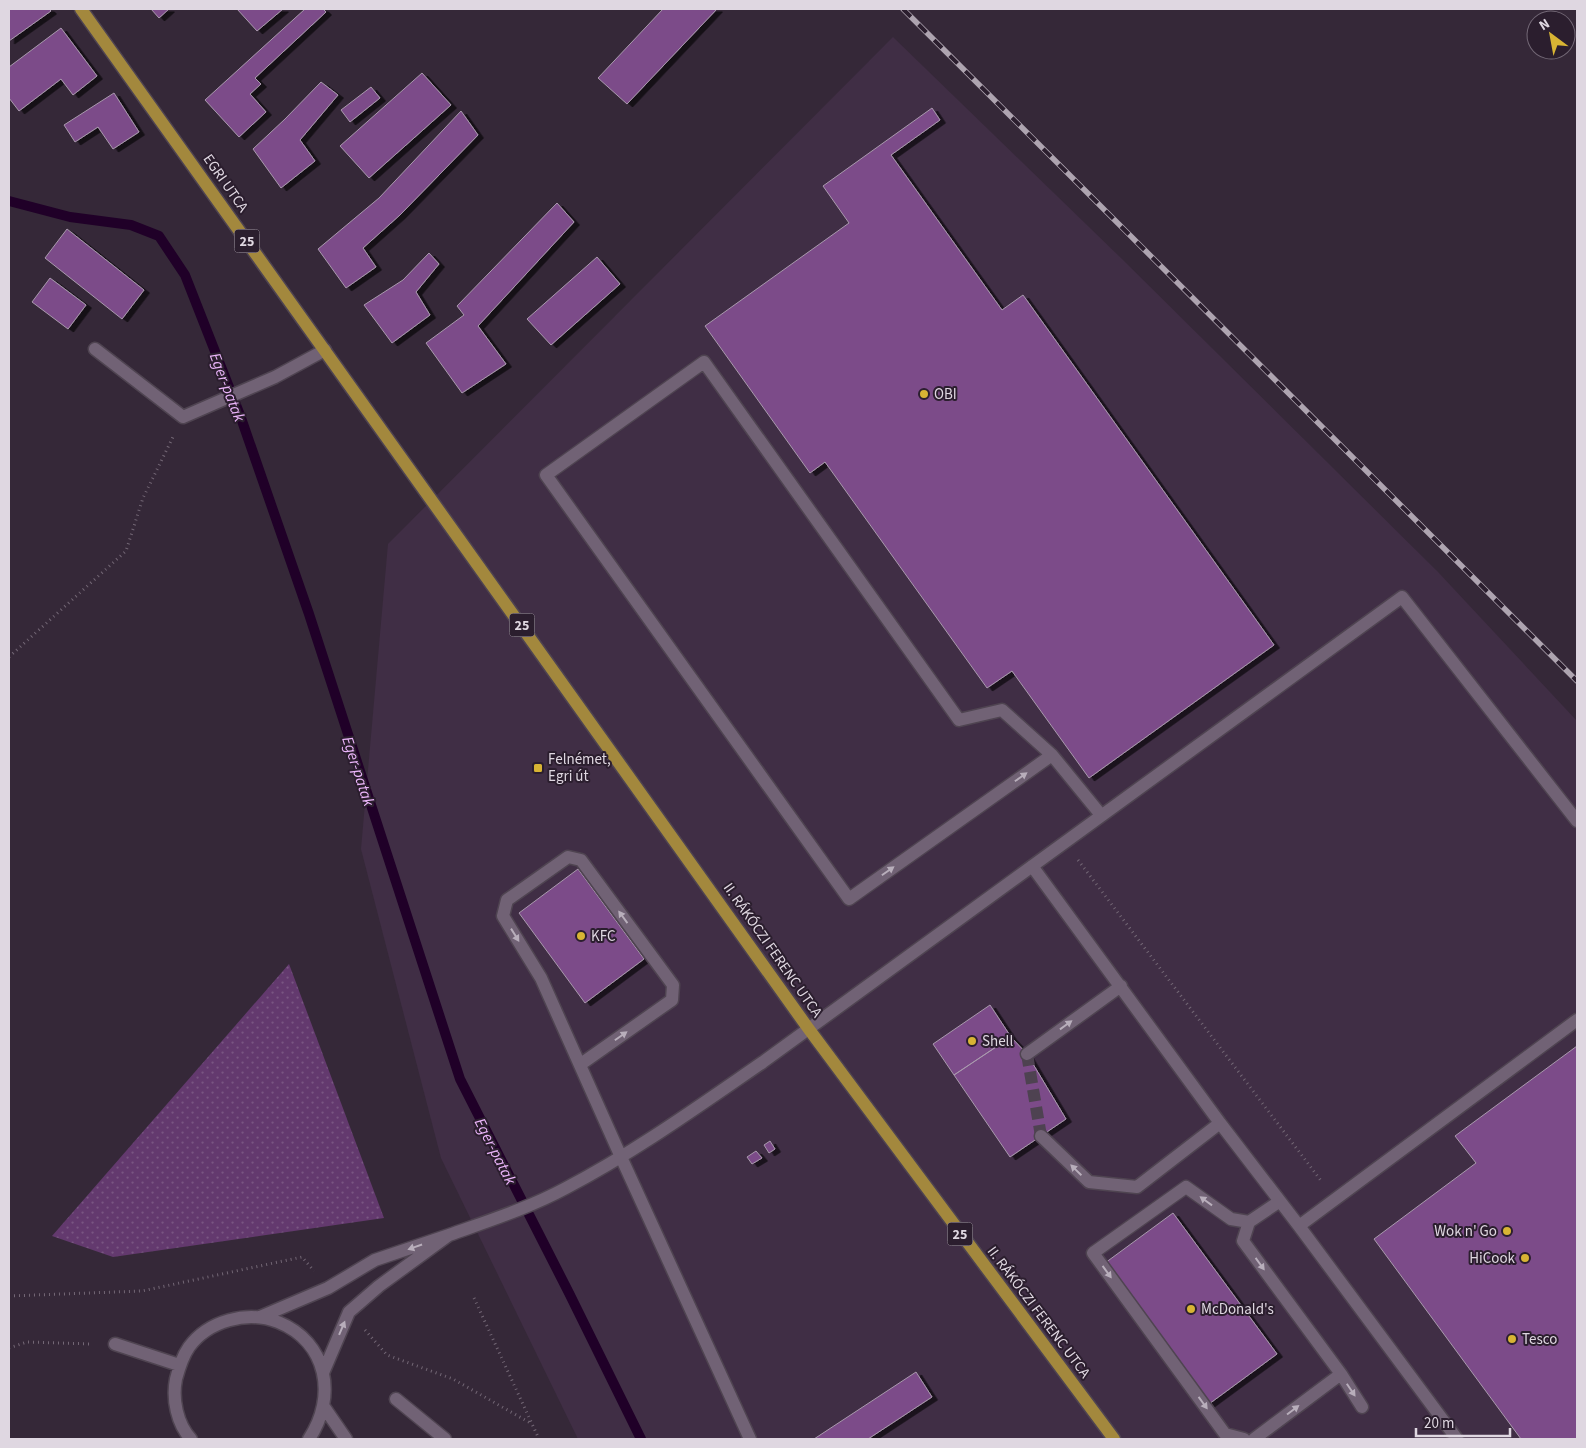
<svg xmlns="http://www.w3.org/2000/svg" width="1586" height="1448" font-family="'Source Sans 3',sans-serif">
  <style>
    .built { fill: #402e45 }
    .grass { fill: url(#grass-dots) }
    .lines { fill: none; stroke-linecap: round; stroke-linejoin: round }
    .stream { stroke: #200028; stroke-width: 10 }
    .building { fill: #7c4c89; stroke: #a999ad; filter: url(#shadow) }
    .minor-tunnel { stroke: #4e4251; stroke-width: 12; stroke-dasharray: 12 6; stroke-linecap: butt }
    .minor-casing { stroke: #4f4451; stroke-width: 15 }
    .major-casing { stroke: #4f4451; stroke-width: 15 }
    .path { stroke: #736775; stroke-width: 3; stroke-dasharray: 1 4; stroke-linecap: butt }
    .minor { stroke: #716275; stroke-width: 12 }
    .major { stroke: #a3883d; stroke-width: 12 }
    .rail-casing { stroke: #aea4b0; stroke-width: 5.5 }
    .rail { stroke: #2b1e2e; stroke-width: 4; stroke-dasharray: 11; stroke-linecap: butt }
    .oneway { fill: #b8aebb }
    .poi-dot { fill: #d8b434; stroke: #2b1e2e; stroke-width: 2 }
    .labels { text-anchor: middle; stroke-width: 4; stroke-linejoin: round; paint-order: stroke }
    .shield { fill: #2b1e2e; stroke: #a9a0ab; stroke-width: 1 }
    .shield-label { font-size: 14px; font-weight: bold; fill: #dfd7e1 }
    .street-label { font-size: 15px; fill: #dfd7e1; stroke: #2b1e2e }
    .poi-label { font-size: 15px; fill: #dfd7e1; stroke: #2b1e2e; text-anchor: start }
    .water-label { font-size: 16px; font-style: italic; fill: #eab4f9; stroke: #2b1e2e }
  </style>
  <defs>
    <pattern id="grass-dots" width="8" height="8" patternUnits="userSpaceOnUse" patternTransform="scale(1.25)"><rect width="8" height="8" fill="#63396e"/><path d="M2 2h.1M6 6h.1" fill="none" stroke="#795582" stroke-width="1.8" stroke-linecap="round"/></pattern>
    <filter id="shadow"><feDropShadow dx="5.5" dy="3" stdDeviation="0" flood-color="#0009"/></filter>
  </defs>
  <rect width="100%" height="100%" fill="#352838"/>
  <!-- built -->
  <path class="built" d="M893 37 1122 259 1438 572 1577 721V1439H578L441 1158 361 849 388 544Z"/>
  <!-- grass -->
  <path class="grass" d="M289 964 384 1218 113 1257 52 1236Z"/>
  <g class="lines">
    <!-- stream -->
    <path class="stream" d="M9 201 70 217 131 225 159 236 185 275 240 415 309 614 460 1079 569 1293 641 1439"/>
  </g>
  <!-- building -->
  <path class="building" d="M9 9H49L51 11 9 41Z
    M151 9H169L159 18Z
    M237 9H283L257 31Z
    M305 9H323L326 12 255 78 261 84 250 94 266 112 239 137 205 100Z
    M663 9H717L627 104 598 78Z
    M61 28 97 76 73 95 61 79 19 111 9 98V67Z
    M422 73 451 105 369 178 340 146Z
    M321 82 338 95 300 140 315 161 281 188 253 149 285 119Z
    M371 87 380 98 350 122 341 110Z
    M114 93 139 132 113 149 98 127 75 142 64 125Z
    M932 108 940 120 891 155 1002 310 1023 295 1274 645 1089 778 1012 671 987 688 825 462 810 473 705 326 849 223 823 186Z
    M461 111 478 135 400 215 363 248 376 267 346 288 318 249 379 198Z
    M557 203 574 222 478 326 506 364 462 393 426 343 464 315 457 306Z
    M67 229 144 290 122 319 45 258Z
    M429 253 439 264 416 292 430 315 392 343 364 305 403 280Z
    M597 257 620 284 551 345 527 319Z
    M50 278 86 305 68 329 32 302Z
    M578 869 644 959 585 1003 519 913Z
    M990 1005 1011 1037 954 1075 933 1044Z
    M1011 1037 1027 1054 1066 1119 1010 1157 954 1075Z
    M1577 1046V1439H1521L1374 1239 1476 1163 1455 1136Z
    M770 1141 775 1149 769 1153 764 1145Z
    M756 1151 762 1158 752 1164 747 1157Z
    M1173 1213 1277 1354 1209 1404 1105 1263Z
    M916 1372 932 1397 868 1439H814Z"/>
  <g class="lines">
    <!-- minor-tunnel -->
    <path class="minor-tunnel" d="M1027 1054 1041 1136"/>
    <!-- minor casing -->
    <g class="minor-casing">
      <path id="minor" d="M95 349 183 417 275 377 325 350
        M1052 755 849 899 546 475 704 362 959 720 1002 710 1052 755 1101 815
        M1032 866 1220 1123 1299 1226 1457 1439
        M1027 1054 1121 986
        M581 1064 672 1000 673 985 581 860 568 857 507 900 503 916 541 978 621 1157 750 1439
        M1041 1136 1089 1182 1137 1187 1220 1123
        M1280 1201 1249 1222 1243 1241 1341 1374 1362 1407
        M1299 1226 1577 1020
        M449 1235C488 1221 529 1208 566 1188 635 1152 699 1106 763 1062L1402 597 1577 821
        M260 1317 328 1288 375 1260 449 1235 379 1286 349 1312 323 1373
        M115 1344 179 1365
        M396 1399 445 1439
        M324 1407 346 1439
        M191 1439C177 1424 172 1399 176 1379 179 1368 182 1357 189 1347 208 1321 247 1310 278 1322 328 1342 337 1397 309 1439
        M1244 1439 1225 1434 1093 1253 1186 1187 1231 1219 1249 1222
        M1254 1439 1341 1374"/>
    </g>
    <!-- major casing -->
    <g class="major-casing">
      <path id="major" d="M81 9 808 1028 1114 1439"/>
    </g>
    <!-- path -->
    <path class="path" d="M9 657 126 551 143 498 173 437
      M1078 860 1322 1182
      M9 1296 142 1291 302 1257 314 1271
      M474 1298 539 1439
      M365 1330 387 1355 453 1379 532 1424
      M9 1348 27 1342 92 1344"/>
    <!-- minor -->
    <use href="#minor" class="minor"/>
    <!-- major -->
    <use href="#major" class="major"/>
    <!-- rail casing -->
    <g class="rail-casing">
      <path id="rail" d="M903 9 1577 681"/>
    </g>
    <!-- rail -->
    <use href="#rail" class="rail"/>
  </g>
  <!-- one-way arrows -->
  <defs><path id="oneway-solid" d="M-6-.8H1V-3.2L6.5 0L1 3.2V.8H-6Z" transform="scale(1.25)"/></defs>
  <g class="oneway">
    <use href="#oneway-solid" transform="translate(1021 777) rotate(-35)"/>
    <use href="#oneway-solid" transform="translate(888 871) rotate(-35)"/>
    <use href="#oneway-solid" transform="translate(623 917) rotate(-126)"/>
    <use href="#oneway-solid" transform="translate(515 935) rotate(58)"/>
    <use href="#oneway-solid" transform="translate(1066 1025) rotate(-36)"/>
    <use href="#oneway-solid" transform="translate(621 1036) rotate(-35)"/>
    <use href="#oneway-solid" transform="translate(1076 1170) rotate(-136)"/>
    <use href="#oneway-solid" transform="translate(1206 1201) rotate(-144)"/>
    <use href="#oneway-solid" transform="translate(415 1247) rotate(161)"/>
    <use href="#oneway-solid" transform="translate(1260 1264) rotate(54)"/>
    <use href="#oneway-solid" transform="translate(1107 1272) rotate(54)"/>
    <use href="#oneway-solid" transform="translate(342 1328) rotate(-67)"/>
    <use href="#oneway-solid" transform="translate(1351 1390) rotate(56)"/>
    <use href="#oneway-solid" transform="translate(1203 1403) rotate(54)"/>
    <use href="#oneway-solid" transform="translate(1293 1410) rotate(-37)"/>
  </g>
  <!-- markers -->
  <g class="poi-dot">
    <circle cx="924" cy="394" r="5"/>
    <rect x="533" y="763" width="10" height="10" rx="2.5"/>
    <circle cx="581" cy="936" r="5"/>
    <circle cx="972" cy="1041" r="5"/>
    <circle cx="1507" cy="1231" r="5"/>
    <circle cx="1525" cy="1258" r="5"/>
    <circle cx="1191" cy="1309" r="5"/>
    <circle cx="1512" cy="1339" r="5"/>
  </g>
  <g class="labels">
    <!-- shield labels -->
    <g class="shield">
      <rect x="234.5" y="229.5" width="25" height="23" rx="4"/>
      <rect x="509.5" y="613.5" width="25" height="23" rx="4"/>
      <rect x="947.5" y="1222.5" width="25" height="23" rx="4"/>
    </g>
    <g class="shield-label">
      <text x="247" y="246">25</text>
      <text x="522" y="630">25</text>
      <text x="960" y="1239">25</text>
    </g>
    <!-- street labels -->
    <g class="street-label">
      <text transform="translate(226 183) rotate(55)" y="5">EGRI UTCA</text>
      <text transform="translate(773 950) rotate(55)" y="5">II. RÁKÓCZI FERENC UTCA</text>
      <text transform="translate(1039 1312) rotate(53)" y="5">II. RÁKÓCZI FERENC UTCA</text>
    </g>
    <!-- poi labels -->
    <g class="poi-label">
      <text x="934" y="399">OBI</text>
      <text x="548" y="764">Felnémet,<tspan x="548" dy="17">Egri út</tspan></text>
      <text x="591" y="941">KFC</text>
      <text x="982" y="1046">Shell</text>
      <text x="1497" y="1236" text-anchor="end">Wok n' Go</text>
      <text x="1515" y="1263" text-anchor="end">HiCook</text>
      <text x="1201" y="1314">McDonald's</text>
      <text x="1522" y="1344">Tesco</text>
    </g>
    <!-- water labels -->
    <g class="water-label">
      <text transform="translate(228 387) rotate(69)" y="6">Eger-patak</text>
      <text transform="translate(359 771) rotate(72)" y="6">Eger-patak</text>
      <text transform="translate(496 1151) rotate(63)" y="6">Eger-patak</text>
    </g>
  </g>
  <!-- border -->
  <rect width="1586" height="1448" fill="none" stroke="#dfd7e1" stroke-width="20"/>
  <!-- north arrow -->
  <g transform="translate(1551 35) rotate(328)"><circle r="24" fill="#2b1e2e" stroke="#736876"/>
  <path d="M0-4L9 19L0 12L-9 19Z" fill="#d8b434"/>
  <text y="-8" font-size="14" font-weight="bold" text-anchor="middle" fill="#dfd7e1">N</text>
  </g>
  <!-- scale -->
  <path d="M1416 1428v8h94v-8" fill="none" stroke="#dfd7e1" stroke-width="2.5"/>
  <text x="1424" y="1428" font-size="15" fill="#dfd7e1" stroke="#2b1e2e" stroke-width="4" paint-order="stroke">20 m</text>
</svg>
